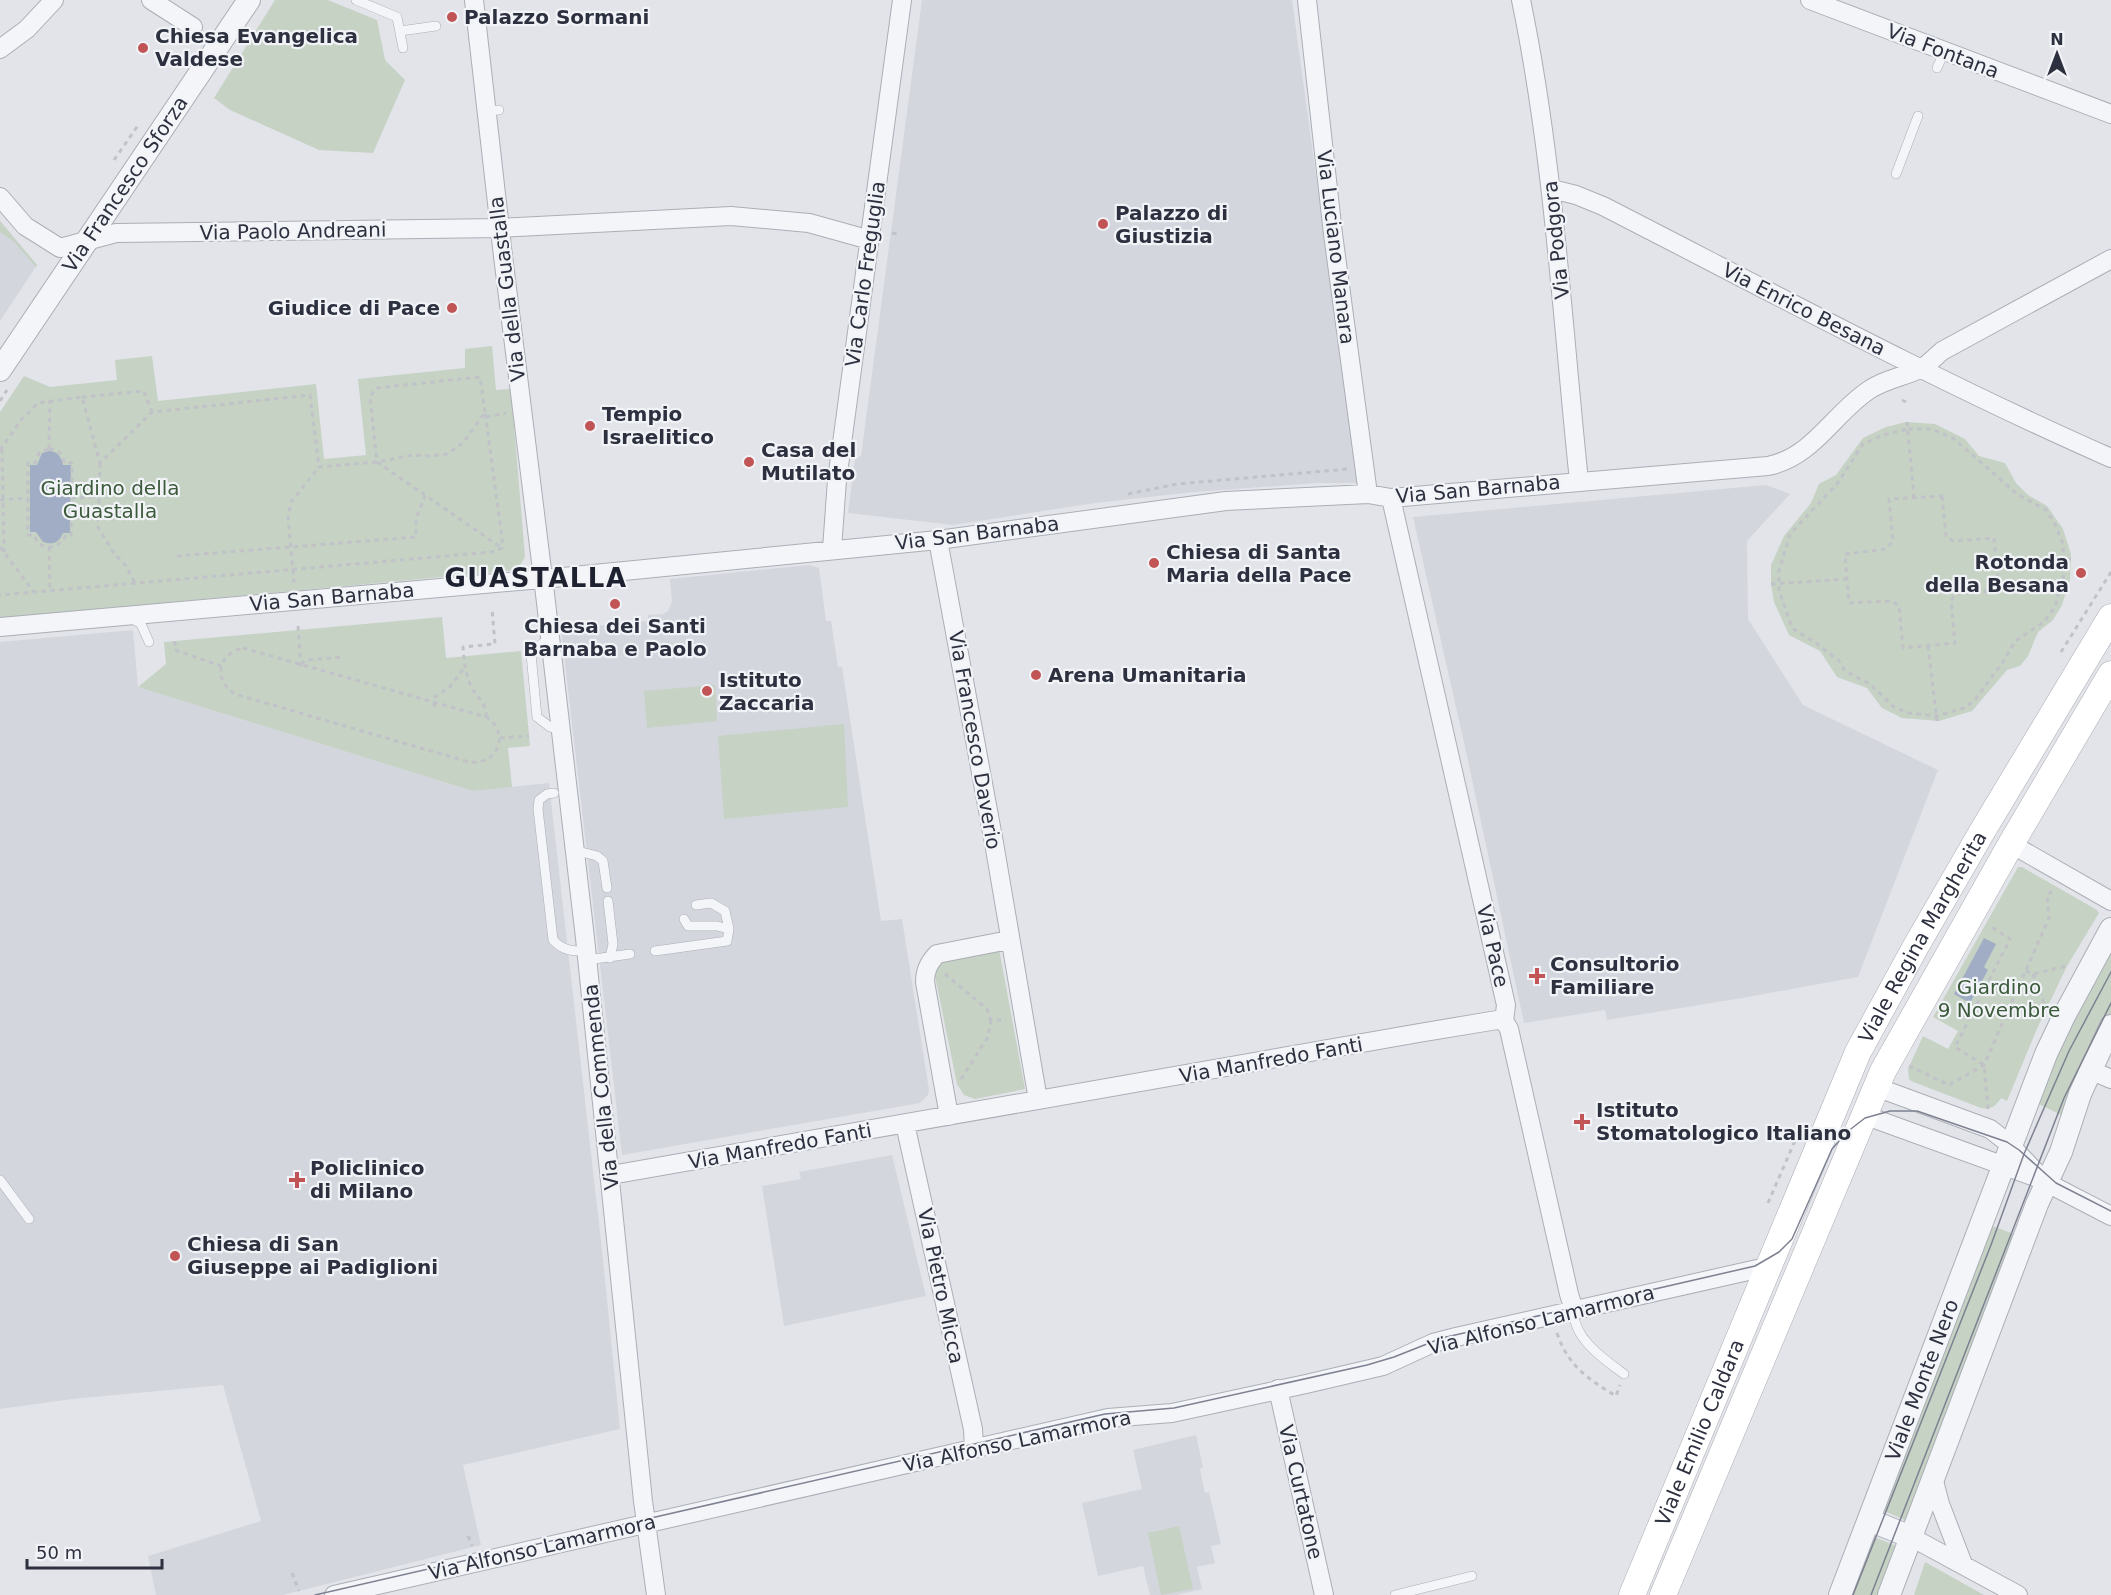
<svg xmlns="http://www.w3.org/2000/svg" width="2111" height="1595" font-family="'DejaVu Sans',sans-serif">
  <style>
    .built { fill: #d4d6de }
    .green { fill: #c5d2c4 }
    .water { fill: #a1adc5 }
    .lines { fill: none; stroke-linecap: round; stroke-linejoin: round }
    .service-casing { stroke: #abaeb6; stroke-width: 10 }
    .minor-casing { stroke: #abaeb6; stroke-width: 20 }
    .tertiary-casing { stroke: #abaeb6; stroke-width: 24 }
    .secondary-casing { stroke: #abaeb6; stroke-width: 27 }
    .path { stroke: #c0c2c8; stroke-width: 3; stroke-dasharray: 4.5 4.5; stroke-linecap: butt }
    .service { stroke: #f4f5f8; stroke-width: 9 }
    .minor { stroke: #f4f5f8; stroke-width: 18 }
    .tertiary { stroke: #f4f5f8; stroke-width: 22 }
    .secondary { stroke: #fff; stroke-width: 26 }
    .tram { stroke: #7d8191; stroke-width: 1.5 }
    .poi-dot { fill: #c15454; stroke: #f1f3f7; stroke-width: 2 }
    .labels { text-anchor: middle; stroke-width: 4.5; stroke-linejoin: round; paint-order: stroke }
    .poi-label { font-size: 20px; font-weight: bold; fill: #2c303f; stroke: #f1f3f7; text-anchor: start }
    .street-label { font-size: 20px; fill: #2c303f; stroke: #f1f3f7 }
    .park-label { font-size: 20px; fill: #3b5a3a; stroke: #f1f3f7 }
    .district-label { font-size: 26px; font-weight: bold; letter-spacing: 1.5px; fill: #1e2130; stroke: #f1f3f7 }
  </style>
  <rect width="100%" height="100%" fill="#e2e4e9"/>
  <!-- built -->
  <path class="built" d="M922 0H1292L1358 483H1318L1194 492 1095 503 953 525 848 513 855 459 861 456Z
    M0 221 37 265 0 321Z
    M1766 485 1790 494 1747 541 1748 619 1803 705 1938 770 1858 977 1742 998 1607 1020 1605 1010 1524 1023 1467 756 1413 517Z
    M810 565 819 568 826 621H831L838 667H842L881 921 902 919 929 1090 928 1095 920 1103 622 1155 561 629 648 621V615L663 614 668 611 672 601 670 579Z
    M133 630 138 687 473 791 549 783 602 1250 620 1429 463 1465 481 1545 283 1595H156L148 1556 261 1521 223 1385 72 1399 0 1409V642Z
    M892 1155 926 1296 784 1326 762 1186 801 1179 799 1172Z
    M1196 1435 1203 1467 1200 1469 1205 1493 1209 1492 1221 1544 1211 1546 1215 1563 1197 1567 1202 1589 1176 1595H1150L1143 1566 1098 1576 1082 1503 1142 1489 1133 1450Z"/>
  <!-- green -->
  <path class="green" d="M275 0H328L377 20 385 60 405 80 373 153 319 150 230 110 214 98Z
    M0 221 37 265 36 267 14 242 0 232Z
    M492 346 496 390 511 389 525 557 517 570 0 618V412L24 376 50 387 117 380 115 360 152 356 158 401 316 384 324 459 366 455 358 379 465 368V349Z
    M1906 422 1935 424 1965 439 1979 456 2005 463 2016 483 2028 495 2047 506 2063 529 2071 554 2070 580 2062 605 2053 620 2038 632 2028 656 2020 666 2007 670 1972 711 1939 721 1902 718 1882 708 1867 688 1837 677 1820 651 1789 635 1774 602 1771 584V565L1784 536 1811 503 1819 484 1836 475 1863 438 1886 427Z
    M442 617 446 658 521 651 530 746 508 748 512 787 473 791 138 687 166 664 164 642Z
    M715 685 717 721 647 728 644 691Z
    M844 724 848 807 724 819 718 736Z
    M2018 867H2022L2097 910 2099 913 2067 966 2036 1031 2007 1101 2001 1098C1995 1107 1992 1109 1981 1108L1911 1081 1909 1079 1908 1069 1923 1036 1948 1049 1958 1031 1933 1017Z
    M999 949 1025 1089 975 1099 964 1095 957 1084 935 976 937 967 943 959Z
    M2111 951V1016L2065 1117 2037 1103 2064 1041Z
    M1987 1224 2019 1236 1909 1522 1880 1509Z
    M1179 1526 1193 1589 1161 1595 1148 1533Z
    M1869 1535 1899 1547 1879 1595H1846Z
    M1925 1562 1984 1595H1914Z"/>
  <!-- water -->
  <path class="water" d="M49 451C58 452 61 456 63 465H71L70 533H63C59 543 53 545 43 542L36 532H30V465H37L42 453Z
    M1984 938 1996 944 1984 967 1988 970 1970 1003 1954 994Z"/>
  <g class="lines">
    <!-- service casing -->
    <g class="service-casing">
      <path id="service" d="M356 0 397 17 403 48
        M400 31 436 26
        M1937 68 1944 52
        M487 111 499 110
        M1896 174 1918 116
        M131 618 141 624 149 642
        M550 638 533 650 531 654 537 717 550 727 560 730
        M554 793 547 794 539 800 538 809 553 940C563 951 572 951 586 951
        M574 850 597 856 603 861 607 888
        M608 901 613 944 610 958
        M684 919 688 926H717L729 929
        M655 951 727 941 729 929 725 911 711 903 696 905
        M587 960 630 954
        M0 1180 29 1219
        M1574 1310C1572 1338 1605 1360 1624 1374
        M1395 1595 1472 1576"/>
    </g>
    <!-- minor casing -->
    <g class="minor-casing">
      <path id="minor" d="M151 0 193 27
        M474 0 503 256 545 594 585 938 643 1501 656 1595
        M1307 0 1333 234 1368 494
        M1521 0C1554 159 1562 320 1579 481
        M1810 0 2111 114
        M0 49 27 29 54 0
        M1552 189 1576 195 1603 206C1771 292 1938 382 2111 458
        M0 197 25 226 60 248 116 233 499 228 731 216 809 223 870 240
        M1391 498 1506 1005 1504 1021 1509 1029 1569 1294 1574 1310
        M938 540 994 843 1038 1100
        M832 549 837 480 902 0
        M0 627 553 578 938 540 1226 501 1368 494 1391 498 1768 466C1813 457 1833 414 1869 390 1885 379 1903 377 1920 369 1928 365 1935 357 1942 351L2111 259
        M2011 844 2111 901
        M2090 1070 2111 1079
        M1876 1087 1990 1129 2007 1142 2036 1172 2055 1187 2111 1216
        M1864 1115 2043 1180
        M949 1116 925 982C925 970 929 963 937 954L1009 940
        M905 1124 973 1429 974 1449
        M611 1175 1419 1033 1497 1020 1504 1021
        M1278 1389 1324 1595
        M1934 1481 1940 1504 1963 1564
        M1911 1537 2018 1595
        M334 1595 1108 1418 1172 1413 1306 1384 1383 1366 1433 1343 1456 1337 1757 1269 1767 1272"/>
    </g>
    <!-- tertiary casing -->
    <g class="tertiary-casing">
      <g id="tertiary">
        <path id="s1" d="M0 370 249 0"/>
        <path d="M1869 1520 1911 1537"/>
        <path id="s2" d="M1840 1595 2046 1054 2064 1016 2111 929"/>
        <path d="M1889 1595 2037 1204 2061 1152 2080 1094 2111 1026"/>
      </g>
    </g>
    <!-- secondary casing -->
    <g class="secondary-casing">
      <g id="secondary">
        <path id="s3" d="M1632 1595 1858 1052 1916 946 1983 830 2111 617"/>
        <path d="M1663 1595 1883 1071 2011 844 2111 674"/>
      </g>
    </g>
    <!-- path -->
    <path class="path" d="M114 160 139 124
      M892 233 898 234
      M82 397 144 391 152 412
      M1902 400 1906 402
      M0 401 7 390
      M485 412 480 377 376 388 370 397 377 462 502 548
      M486 417 506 413
      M1907 422 1914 497
      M1908 429H1931L1953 438 2017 494 2046 510 2056 526 2063 544 2064 574 2055 607 2044 622 2015 641 2005 659 1975 700 1964 708 1937 716 1909 713 1894 707 1870 684 1845 671 1839 661 1816 643 1792 628 1779 590V571L1790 534 1837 484 1863 444 1883 435Z
      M2 449 4 552
      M49 449C59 450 63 454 64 463H72L71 535H66C60 547 49 551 38 543L34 535H28V463H35L39 453Z
      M49 449 50 400
      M0 450 21 420 38 403 82 397 100 463 152 412 310 395 319 467 377 462 413 455 431 456 447 454 464 442 485 412 502 538V548L492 552 0 595
      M100 463 98 527 113 552 126 566 135 583
      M1128 494 1177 484 1348 469
      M1942 496 1946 536 1953 541 1994 538 1999 590 1955 594 1951 601 1955 643 1903 648 1899 606 1892 601 1849 603 1845 554 1886 549 1893 541 1889 499Z
      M71 498 99 497
      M0 500 28 498
      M0 547 33 591
      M49 547 50 590
      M177 556 416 537V518L425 496
      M1997 565 2071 559
      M294 583 288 517 291 502 319 467
      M1771 584 1847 579
      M298 626 301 668
      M175 641V650L221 666
      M1928 646 1937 721
      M243 648 486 717C511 732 498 766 469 762L238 695C213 684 216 654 243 648Z
      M2061 652 2111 572
      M301 664 306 660 344 657
      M434 707 435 697 450 687 464 668
      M486 717C487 702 475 697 470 684 465 671 464 660 463 647L495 644 492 609
      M500 738 529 736
      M2026 971 2033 974 2067 966
      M945 974 987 1009 991 1021
      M2033 974 2046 1009
      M1909 1066 1949 1085 1984 1065 2049 918 2047 896 2054 888
      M961 1079 988 1037 991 1021 1006 1019
      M1988 1109 1984 1065 1955 1047 2010 939 1990 926
      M1768 1203 1797 1136
      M1557 1333C1568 1366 1588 1379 1616 1396L1620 1385
      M468 1536 472 1546
      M292 1573 299 1591"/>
    <!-- service -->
    <use href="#service" class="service"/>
    <!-- minor -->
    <use href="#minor" class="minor"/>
    <!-- tertiary -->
    <use href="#tertiary" class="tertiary"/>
    <!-- secondary -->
    <use href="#secondary" class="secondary"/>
    <!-- tram -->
    <path class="tram" d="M315 1595 1105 1414 1174 1408 1367 1365 1394 1357 1442 1338 1755 1266 1779 1252 1792 1239 1832 1149 1847 1132 1865 1118 1890 1111H1917L2007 1142 2019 1150 2056 1183 2111 1211
      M1853 1595 1991 1245 2024 1154 2069 1051 2111 972
      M1871 1595 2064 1098 2111 1003"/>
  </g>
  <!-- markers -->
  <g class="poi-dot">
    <circle cx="452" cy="17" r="6"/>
    <circle cx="143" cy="48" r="6"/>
    <circle cx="1103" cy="224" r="6"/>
    <circle cx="452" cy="308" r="6"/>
    <circle cx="590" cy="426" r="6"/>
    <circle cx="749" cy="462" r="6"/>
    <circle cx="1154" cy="563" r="6"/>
    <circle cx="2081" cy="573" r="6"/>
    <circle cx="615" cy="604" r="6"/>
    <circle cx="1036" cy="675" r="6"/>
    <circle cx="707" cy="691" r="6"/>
    <path d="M1534 967h6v6h6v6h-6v6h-6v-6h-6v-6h6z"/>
    <path d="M1579 1113h6v6h6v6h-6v6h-6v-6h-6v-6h6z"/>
    <path d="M294 1171h6v6h6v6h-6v6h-6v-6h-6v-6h6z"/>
    <circle cx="175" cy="1256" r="6"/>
  </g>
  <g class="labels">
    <!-- poi labels -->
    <g class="poi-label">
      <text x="464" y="24">Palazzo Sormani</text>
      <text x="155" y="43">Chiesa Evangelica<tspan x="155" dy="23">Valdese</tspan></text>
      <text x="1115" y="220">Palazzo di<tspan x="1115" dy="23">Giustizia</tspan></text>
      <text x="440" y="315" text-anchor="end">Giudice di Pace</text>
      <text x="602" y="421">Tempio<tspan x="602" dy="23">Israelitico</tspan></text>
      <text x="761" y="457">Casa del<tspan x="761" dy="23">Mutilato</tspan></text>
      <text x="1166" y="559">Chiesa di Santa<tspan x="1166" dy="23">Maria della Pace</tspan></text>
      <text x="2069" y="569" text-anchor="end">Rotonda<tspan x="2069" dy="23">della Besana</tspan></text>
      <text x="615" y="633" text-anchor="middle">Chiesa dei Santi<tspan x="615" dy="23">Barnaba e Paolo</tspan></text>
      <text x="1048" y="682">Arena Umanitaria</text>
      <text x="719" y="687">Istituto<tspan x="719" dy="23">Zaccaria</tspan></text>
      <text x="1550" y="971">Consultorio<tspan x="1550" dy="23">Familiare</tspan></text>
      <text x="1596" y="1117">Istituto<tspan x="1596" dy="23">Stomatologico Italiano</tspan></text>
      <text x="310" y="1175">Policlinico<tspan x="310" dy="23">di Milano</tspan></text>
      <text x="187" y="1251">Chiesa di San<tspan x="187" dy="23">Giuseppe ai Padiglioni</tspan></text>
    </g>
    <!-- street labels -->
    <g class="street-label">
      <text transform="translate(1943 51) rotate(21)" y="7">Via Fontana</text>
      <text dy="7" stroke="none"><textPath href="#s1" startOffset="224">Via Francesco Sforza</textPath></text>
      <text transform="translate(293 231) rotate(-1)" y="7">Via Paolo Andreani</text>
      <text transform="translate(1556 240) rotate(-96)" y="7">Via Podgora</text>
      <text transform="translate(1336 247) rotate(83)" y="7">Via Luciano Manara</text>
      <text transform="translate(865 274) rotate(-82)" y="7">Via Carlo Freguglia</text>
      <text transform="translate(507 289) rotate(-97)" y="7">Via della Guastalla</text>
      <text transform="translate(1804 309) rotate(27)" y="7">Via Enrico Besana</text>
      <text transform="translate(1478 489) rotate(-5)" y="7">Via San Barnaba</text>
      <text transform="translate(977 533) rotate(-7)" y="7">Via San Barnaba</text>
      <text transform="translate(332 597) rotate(-5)" y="7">Via San Barnaba</text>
      <text transform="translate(975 740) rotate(80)" y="7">Via Francesco Daverio</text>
      <text dy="7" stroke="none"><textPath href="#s3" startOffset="720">Viale Regina Margherita</textPath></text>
      <text transform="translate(1493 946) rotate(77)" y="7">Via Pace</text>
      <text transform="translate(1271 1060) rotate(-10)" y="7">Via Manfredo Fanti</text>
      <text transform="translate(601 1087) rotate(-96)" y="7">Via della Commenda</text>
      <text transform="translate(780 1146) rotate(-10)" y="7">Via Manfredo Fanti</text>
      <text transform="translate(941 1286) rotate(78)" y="7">Via Pietro Micca</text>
      <text transform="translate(1541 1320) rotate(-14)" y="7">Via Alfonso Lamarmora</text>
      <text dy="7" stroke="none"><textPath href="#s2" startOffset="230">Viale Monte Nero</textPath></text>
      <text dy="7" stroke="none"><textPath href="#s3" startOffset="176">Viale Emilio Caldara</textPath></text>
      <text transform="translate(1017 1441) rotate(-12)" y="7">Via Alfonso Lamarmora</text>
      <text transform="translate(1301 1492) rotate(77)" y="7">Via Curtatone</text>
      <text transform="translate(542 1547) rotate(-13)" y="7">Via Alfonso Lamarmora</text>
    </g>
    <!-- park labels -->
    <g class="park-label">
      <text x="110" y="495">Giardino della<tspan x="110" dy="23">Guastalla</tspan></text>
      <text x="1999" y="994">Giardino<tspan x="1999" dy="23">9 Novembre</tspan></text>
    </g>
    <!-- district labels -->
    <g class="district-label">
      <text x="536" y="587">GUASTALLA</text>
    </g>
  </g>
  <!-- north arrow -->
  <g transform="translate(2057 54)" stroke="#f1f3f7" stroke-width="4.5" paint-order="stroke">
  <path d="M0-4.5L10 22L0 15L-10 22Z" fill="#2c303f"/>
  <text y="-9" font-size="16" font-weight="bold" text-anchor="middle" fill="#2c303f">N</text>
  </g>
  <!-- scale -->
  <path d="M27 1559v9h135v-9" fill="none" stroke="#2c303f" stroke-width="3"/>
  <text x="36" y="1559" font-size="18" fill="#2c303f" stroke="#f1f3f7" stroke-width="4.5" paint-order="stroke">50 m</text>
</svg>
